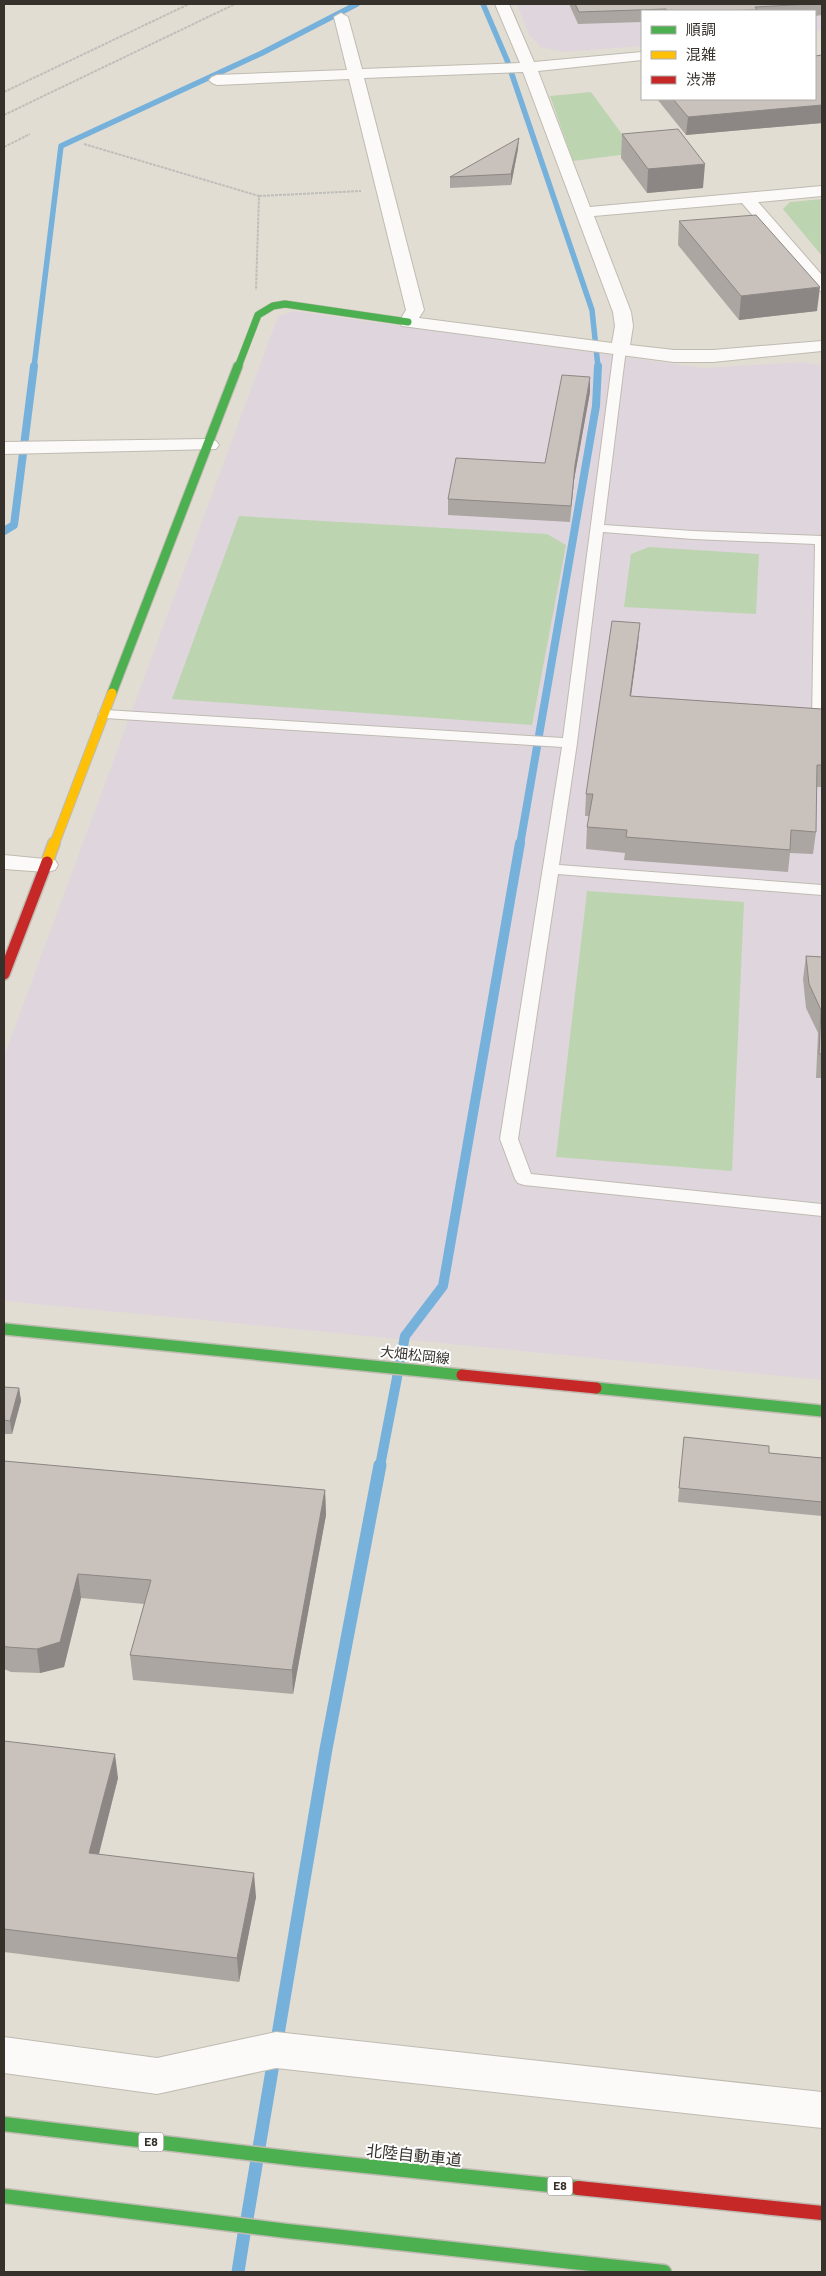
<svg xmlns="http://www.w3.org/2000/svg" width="826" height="2276" font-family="Barlow,'Noto Sans JP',sans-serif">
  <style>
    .education { fill: #dfd6dd }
    .green { fill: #bdd4b0 }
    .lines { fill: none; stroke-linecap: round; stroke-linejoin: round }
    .stream-far3 { stroke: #76b1dc; stroke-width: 5.5 }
    .stream-far2 { stroke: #76b1dc; stroke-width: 8 }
    .stream-far1 { stroke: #76b1dc; stroke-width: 10 }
    .stream { stroke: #76b1dc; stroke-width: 13 }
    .lane-casing { stroke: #bfbbb2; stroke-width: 2 }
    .street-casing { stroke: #bfbbb2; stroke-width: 2 }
    .fast-far3-casing { stroke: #bfbbb2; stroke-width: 8 }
    .fast-far2-casing { stroke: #bfbbb2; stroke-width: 11 }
    .fast-far1-casing { stroke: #bfbbb2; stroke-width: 14 }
    .fast-casing { stroke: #bfbbb2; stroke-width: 17 }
    .slow-far1-casing { stroke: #bfbbb2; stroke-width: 11 }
    .slow-casing { stroke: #bfbbb2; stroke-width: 14 }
    .jam-far1-casing { stroke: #bfbbb2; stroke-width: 14 }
    .jam-casing { stroke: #bfbbb2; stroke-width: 17 }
    .path { stroke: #bfbeba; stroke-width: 2; stroke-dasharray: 3 1; stroke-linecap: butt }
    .lane { fill: #fbfaf8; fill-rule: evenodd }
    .street { fill: #fbfaf8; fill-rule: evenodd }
    .fast-far3 { stroke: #4caf50; stroke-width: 7 }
    .fast-far2 { stroke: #4caf50; stroke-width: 9 }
    .fast-far1 { stroke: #4caf50; stroke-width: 11 }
    .fast { stroke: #4caf50; stroke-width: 14 }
    .slow-far1 { stroke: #ffc107; stroke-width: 9 }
    .slow { stroke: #ffc107; stroke-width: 11 }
    .jam-far1 { stroke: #c62828; stroke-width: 11 }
    .jam { stroke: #c62828; stroke-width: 14 }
    .wall { fill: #aca6a2 }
    .shaded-wall { fill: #8c8784 }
    .building { fill: #c8c1bc; stroke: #8c8784 }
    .labels { text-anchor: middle; stroke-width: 4; stroke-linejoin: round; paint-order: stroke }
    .shield { fill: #fff; stroke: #72706b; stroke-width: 1 }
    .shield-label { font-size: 12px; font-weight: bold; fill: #36322b }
    .street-label { font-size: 14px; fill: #36322b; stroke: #fff }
    .near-street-label { font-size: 16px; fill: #36322b; stroke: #fff }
  </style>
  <rect width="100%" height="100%" fill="#e2ddd2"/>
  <!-- education -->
  <path class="education" d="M517 4H822V30L815 31V11H642V46L565 52 540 47 528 33Z
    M294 311 704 368 801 362 822 365V1380L4 1301V1056L278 316Z"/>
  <!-- green -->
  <path class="green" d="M591 92 636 153 573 161 550 96Z
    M822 199V256L783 209 790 202Z
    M239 516 547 534 566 545 532 725 172 699Z
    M649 547 759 554 756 614 624 607 631 554Z
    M587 891 744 902 732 1171 556 1157Z"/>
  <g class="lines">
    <!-- stream-far3 -->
    <path class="stream-far3" d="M483 4 507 60 592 310 598 367
      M34 367 61 146 262 53 357 4"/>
    <!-- stream-far2 -->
    <path class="stream-far2" d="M4 531 14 525 34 366
      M520 845 596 406 598 366"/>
    <!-- stream-far1 -->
    <path class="stream-far1" d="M380 1466 405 1336 443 1286 520 843"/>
    <!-- stream -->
    <path class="stream" d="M247 2219 326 1749 380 1465
      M238 2272 244 2234"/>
    <!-- lane casing -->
    <g class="lane-casing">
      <path id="lane" d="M620 346 626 349 604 525 693 531 822 536V724L814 723 812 720 815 544 693 539 603 532 577 743 559 865 822 885V895L558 874 518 1139 531 1174 822 1204V1216L524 1185 518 1183 515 1179 500 1139 562 747 105 718 98 714 105 710 563 738 614 349Z"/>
    </g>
    <!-- street casing -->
    <g class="street-casing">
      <path id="street" d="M495 4H509L534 62 642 52V60L538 71 590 207 822 186V196L758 202 822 275V291L816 290 742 203 594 216 631 312 633 326 630 345 674 350H713L822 341V351L713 362H674L402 326 399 322 406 310 349 79 217 85 212 83 209 80 212 77 217 75 347 70 334 17 341 13 348 17 362 69 520 63ZM523 72 613 312 615 326 612 343 419 318 424 310 364 78Z
        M209 439 216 441 219 445 216 449 4 454V442Z
        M4 855 55 860 58 865 55 870 46 872 4 869Z
        M276 2032 822 2092V2128L276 2068 157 2094 4 2073V2037L157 2058Z"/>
    </g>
    <!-- fast-far3 casing -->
    <g class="fast-far3-casing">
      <path id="fast-far3" d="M238 367 258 315 273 306 285 304 408 322"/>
    </g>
    <!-- fast-far2 casing -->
    <g class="fast-far2-casing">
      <path id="fast-far2" d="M112 693 238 366"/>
    </g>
    <!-- fast-far1 casing -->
    <g class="fast-far1-casing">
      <path id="fast-far1" d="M4 1329 462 1375
        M596 1388 822 1411"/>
    </g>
    <!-- fast casing -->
    <g class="fast-casing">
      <path id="fast" d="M4 2124 298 2159 578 2188
        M4 2196 287 2231 664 2272"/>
    </g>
    <!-- slow-far1 casing -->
    <g class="slow-far1-casing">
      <path id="slow-far1" d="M54 845 112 693"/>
    </g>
    <!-- slow casing -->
    <g class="slow-casing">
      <path id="slow" d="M47 862 54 843"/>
    </g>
    <!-- jam-far1 casing -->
    <g class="jam-far1-casing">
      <path id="jam-far1" d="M4 974 47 862
        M462 1375 596 1388"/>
    </g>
    <!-- jam casing -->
    <g class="jam-casing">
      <path id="jam" d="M578 2188 822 2213"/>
    </g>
    <!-- path -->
    <path class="path" d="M4 92 189 4
      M4 115 235 4
      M84 144 259 196 256 290
      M4 147 30 134
      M259 196 361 191"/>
    <!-- lane -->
    <use href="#lane" class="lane"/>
    <!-- street -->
    <use href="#street" class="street"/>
    <!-- fast-far3 -->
    <use href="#fast-far3" class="fast-far3"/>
    <!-- fast-far2 -->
    <use href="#fast-far2" class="fast-far2"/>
    <!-- fast-far1 -->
    <use href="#fast-far1" class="fast-far1"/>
    <!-- fast -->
    <use href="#fast" class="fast"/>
    <!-- slow-far1 -->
    <use href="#slow-far1" class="slow-far1"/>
    <!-- slow -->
    <use href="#slow" class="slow"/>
    <!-- jam-far1 -->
    <use href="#jam-far1" class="jam-far1"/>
    <!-- jam -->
    <use href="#jam" class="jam"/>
  </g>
  <!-- wall -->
  <path class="wall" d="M569 4H822V15L815 16V11H642V22L578 24Z
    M822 55V123L686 135 657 99H815Z
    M622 134 703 188 647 193 621 158Z
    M518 149 511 185 450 188V177Z
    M679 221 817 311 739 320 678 245Z
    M590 392 574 480 570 522 448 515V499L545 463Z
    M638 644 631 696 822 709V787H816V832L813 854 790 853 788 872 624 860 625 853 586 849 587 827 589 816H585L586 794Z
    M806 956 822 957V1078H816L818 1033 806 1008 803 979Z
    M4 1387 19 1388 21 1401 12 1434H4Z
    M684 1437 769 1453 822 1458V1516L678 1502Z
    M4 1461 325 1490 326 1515 293 1694 133 1680 130 1655 144 1604 81 1598 64 1667 40 1673 11 1672 4 1669Z
    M4 1741 118 1778 99 1854 256 1897 239 1982 4 1952Z"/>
  <!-- shaded-wall -->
  <path class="shaded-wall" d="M822 105V123L686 135 688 117Z
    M519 138 518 149 511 185V174Z
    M705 164 703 188 647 193 648 169Z
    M820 287 817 311 739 320 741 296Z
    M590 377V392L574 480 570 522 575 465Z
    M640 623 638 644 628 717 630 696Z
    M19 1388 21 1401 12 1434 10 1421Z
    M325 1490 326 1515 293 1694 292 1670Z
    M78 1574 81 1598 64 1667 40 1673 37 1649Z
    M115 1754 118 1778 93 1877 89 1853Z
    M254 1873 256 1897 239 1982 237 1958Z"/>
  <!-- building -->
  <path class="building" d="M575 4H811L755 7 757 10 718 11H667L666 9 579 12Z
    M822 55V105L688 117 673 99H815V56Z
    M678 129 705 164 648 169 622 134Z
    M519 138 511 174 450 177Z
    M756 215 820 287 741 296 679 221Z
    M562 375 590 377 575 465 571 506 448 499 456 458 545 463Z
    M612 621 640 623 630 696 822 709V765H817L816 832 791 830 790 850 626 837 627 830 587 827 593 794H586Z
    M806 956 822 957V1054H819L821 1010 809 984Z
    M4 1387 19 1388 10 1421 4 1420Z
    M684 1437 769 1446V1453L822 1458V1502L679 1488Z
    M4 1461 325 1490 292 1670 130 1655 151 1580 78 1574 60 1642 37 1649 7 1647 4 1646Z
    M4 1741 115 1754 89 1853 254 1873 237 1958 4 1929Z"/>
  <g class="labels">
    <!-- shield labels -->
    <g class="shield">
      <rect x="138.5" y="2132.5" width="25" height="19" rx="4"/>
      <rect x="547.5" y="2176.5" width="25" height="19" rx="4"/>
    </g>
    <g class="shield-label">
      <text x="151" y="2146">E8</text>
      <text x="560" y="2190">E8</text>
    </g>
    <!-- street labels -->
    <g class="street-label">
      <text transform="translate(415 1355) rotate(6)" y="5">大畑松岡線</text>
    </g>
    <!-- near-street labels -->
    <g class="near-street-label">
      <text transform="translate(414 2155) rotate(6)" y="6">北陸自動車道</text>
    </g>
  </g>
  <!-- border -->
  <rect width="826" height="2276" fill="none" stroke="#36322b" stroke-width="10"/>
  <!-- legend -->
  <rect x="641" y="10" width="175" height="90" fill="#ffffff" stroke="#afadaa"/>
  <rect x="651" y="26" width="25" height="8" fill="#4caf50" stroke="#afadaa"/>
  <text x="686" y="35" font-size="15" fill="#36322b">順調</text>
  <rect x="651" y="51" width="25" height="8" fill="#ffc107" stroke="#afadaa"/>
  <text x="686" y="60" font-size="15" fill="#36322b">混雑</text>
  <rect x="651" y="76" width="25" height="8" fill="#c62828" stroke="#afadaa"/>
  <text x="686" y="85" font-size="15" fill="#36322b">渋滞</text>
</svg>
